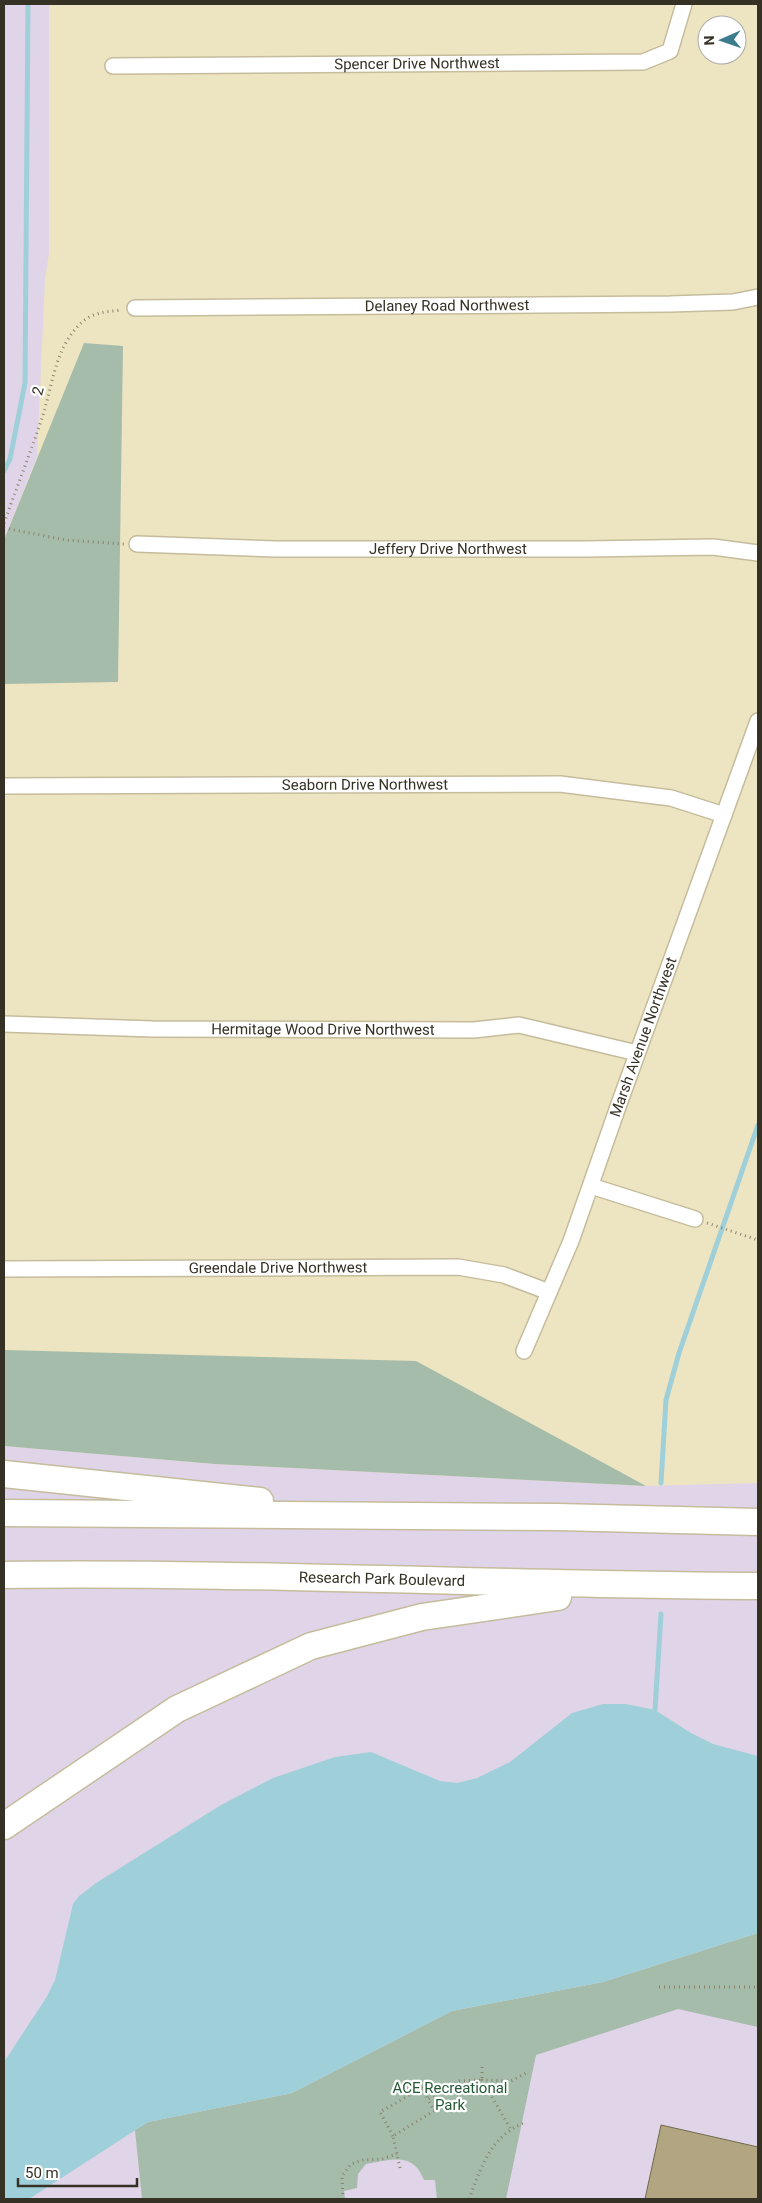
<svg xmlns="http://www.w3.org/2000/svg" width="762" height="2203" font-family="Roboto,sans-serif">
  <style>
    .industrial { fill: #e0d4e8 }
    .green { fill: #a4bca9 }
    .water { fill: #9fd0d9 }
    .lines { fill: none; stroke-linecap: round; stroke-linejoin: round }
    .stream { stroke: #9fd0d9; stroke-width: 5 }
    .building { fill: #b1a681; stroke: #71694c; filter: url(#shadow) }
    .street-casing { stroke: #c5bc9c; stroke-width: 18 }
    .highway-casing { stroke: #c5bc9c; stroke-width: 29 }
    .path { stroke: #8a846d; stroke-width: 3; stroke-dasharray: 1 4; stroke-linecap: butt }
    .street { stroke: #fff; stroke-width: 15 }
    .highway { stroke: #fff; stroke-width: 26 }
    .labels { text-anchor: middle; stroke-width: 4.5; stroke-linejoin: round; paint-order: stroke }
    .street-label { font-size: 15px; fill: #353125; stroke: #fff }
    .park-label { font-size: 15px; fill: #245936; stroke: #fff }
  </style>
  <defs>
    <filter id="shadow"><feDropShadow dx="3" dy="5.5" stdDeviation="1" flood-color="#0004"/></filter>
  </defs>
  <rect width="100%" height="100%" fill="#ede4c2"/>
  <!-- industrial -->
  <path class="industrial" d="M4 4H49V253L45 279 37 457 4 540Z
    M4 1446 215 1464 646 1486 758 1483V2199H4Z"/>
  <!-- green -->
  <path class="green" d="M84 343 123 346 118 682 4 684V540Z
    M4 1350 416 1361 646 1486 215 1464 4 1446Z
    M758 1933V2027L678 2009 536 2055 506 2199H437L435 2180H424C413 2151 391 2160 366 2164L358 2174 357 2188 344 2191 345 2199H142L135 2130 148 2122 292 2093 452 2011 603 1982Z"/>
  <!-- water -->
  <path class="water" d="M603 1704H626L655 1710 691 1733 713 1744 758 1756V1933L603 1982 452 2011 292 2093 148 2122 29 2199H4V2062L46 1998 55 1980 73 1904 79 1896 96 1883 221 1805 273 1778 335 1757 371 1752 440 1781 457 1783 477 1778 510 1762 572 1713Z"/>
  <g class="lines">
    <!-- stream -->
    <path class="stream" d="M4 471 10 459 25 383 28 4
      M661 1483 666 1400 679 1353 758 1125
      M655 1710 661 1614"/>
  </g>
  <!-- building -->
  <path class="building" d="M661 2125 758 2147V2199H645Z"/>
  <g class="lines">
    <!-- street casing -->
    <g class="street-casing">
      <g id="street">
        <path id="s1" d="M113 66 643 62 670 51 684 4"/>
        <path id="s2" d="M135 308 670 304 733 302 758 297"/>
        <path id="s3" d="M137 544 275 549H586L713 547 758 553"/>
        <path id="s4" d="M4 786 560 784 671 798 724 815"/>
        <path id="s5" d="M4 1024 153 1029 474 1030 519 1025 637 1053"/>
        <path d="M591 1186 695 1219"/>
        <path id="s6" d="M4 1269 458 1267 504 1275 549 1292"/>
        <path id="s7" d="M524 1351 571 1241 619 1104 758 721"/>
      </g>
    </g>
    <!-- highway casing -->
    <g class="highway-casing">
      <g id="highway">
        <path d="M4 1474 260 1501"/>
        <path d="M4 1513 558 1517 758 1522"/>
        <path id="s8" d="M4 1575C255 1572 507 1585 758 1586"/>
        <path d="M4 1826 177 1709 311 1646 422 1617 558 1597"/>
      </g>
    </g>
    <!-- path -->
    <path class="path" d="M4 523C17 487 31 451 43 415 53 383 55 349 80 324 92 312 106 312 122 310
      M4 528 66 540 124 544
      M707 1223 758 1240
      M659 1987H758
      M510 2128 482 2080 511 2081 526 2073
      M393 2136 380 2112 422 2088 428 2099
      M400 2168 393 2136 434 2111 428 2099 459 2081 482 2080V2064
      M343 2199 342 2176 351 2164 363 2160 382 2159 397 2154
      M469 2199C482 2166 490 2136 526 2122"/>
    <!-- street -->
    <use href="#street" class="street"/>
    <!-- highway -->
    <use href="#highway" class="highway"/>
  </g>
  <g class="labels">
    <!-- street labels -->
    <g class="street-label">
      <text dy="5" stroke="none"><textPath href="#s1" startOffset="304">Spencer Drive Northwest</textPath></text>
      <text dy="5" stroke="none"><textPath href="#s2" startOffset="312">Delaney Road Northwest</textPath></text>
      <text transform="translate(38 391) rotate(-75)" y="5">2</text>
      <text dy="5" stroke="none"><textPath href="#s3" startOffset="311">Jeffery Drive Northwest</textPath></text>
      <text dy="5" stroke="none"><textPath href="#s4" startOffset="361">Seaborn Drive Northwest</textPath></text>
      <text dy="5" stroke="none"><textPath href="#s5" startOffset="319">Hermitage Wood Drive Northwest</textPath></text>
      <text dy="5" stroke="none"><textPath href="#s7" startOffset="336">Marsh Avenue Northwest</textPath></text>
      <text dy="5" stroke="none"><textPath href="#s6" startOffset="274">Greendale Drive Northwest</textPath></text>
      <text dy="5" stroke="none"><textPath href="#s8" startOffset="378">Research Park Boulevard</textPath></text>
    </g>
    <!-- park labels -->
    <g class="park-label">
      <text x="450" y="2093">ACE Recreational<tspan x="450" dy="17">Park</tspan></text>
    </g>
  </g>
  <!-- border -->
  <rect width="762" height="2203" fill="none" stroke="#353125" stroke-width="10"/>
  <!-- north arrow -->
  <g transform="translate(722 40) rotate(268)"><circle r="24" fill="#ffffff" stroke="#aeada8"/>
  <path d="M0-4L9 19L0 12L-9 19Z" fill="#3b7c8e"/>
  <text y="-8" font-size="14" font-weight="bold" text-anchor="middle" fill="#353125">N</text>
  </g>
  <!-- scale -->
  <path d="M18 2178v8h119v-8" fill="none" stroke="#353125" stroke-width="2.5"/>
  <text x="25" y="2178" font-size="15" fill="#353125" stroke="#ffffff" stroke-width="4" paint-order="stroke">50 m</text>
</svg>
